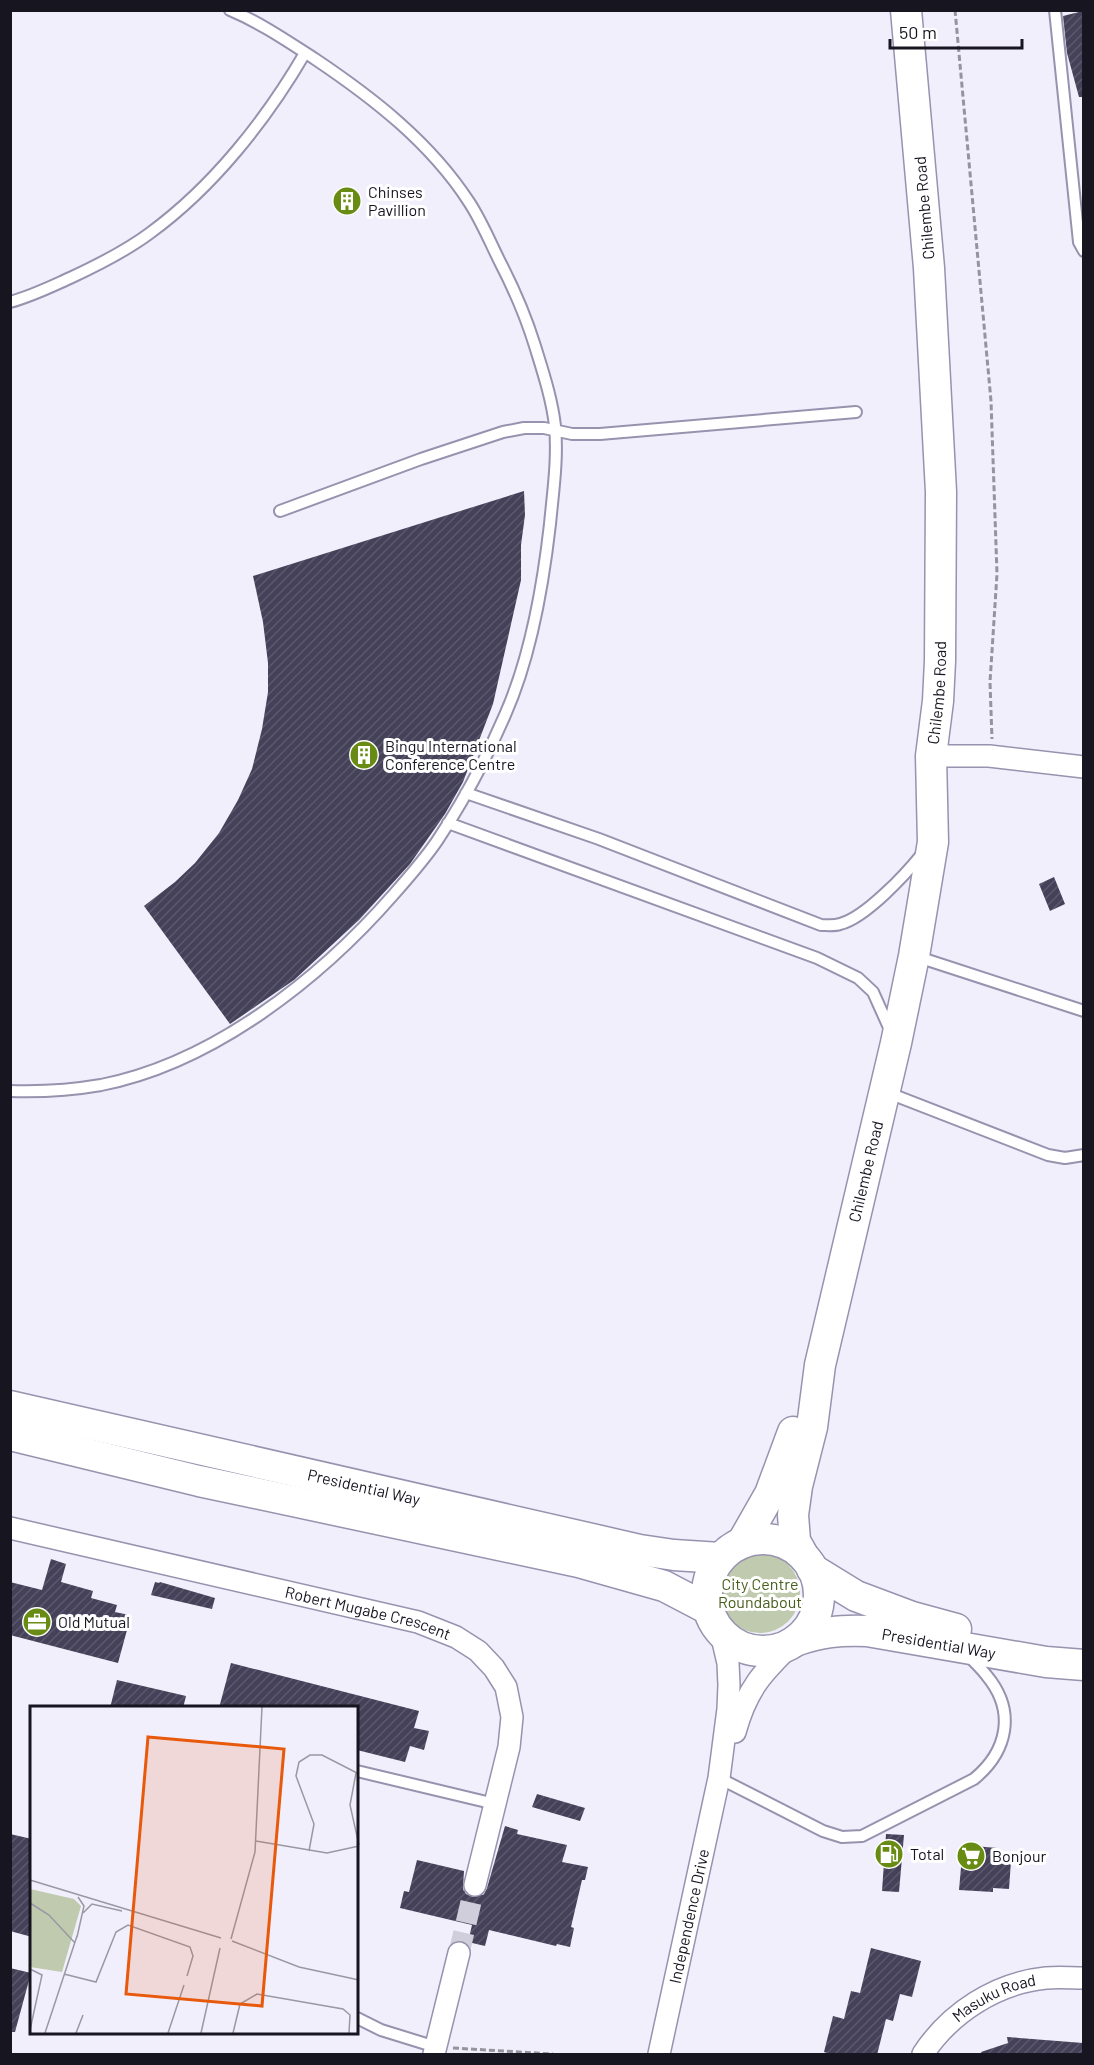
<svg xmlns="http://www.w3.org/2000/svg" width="1094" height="2065" font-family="Barlow,sans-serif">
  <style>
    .park { fill: #bfcaaf }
    .building { fill: url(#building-hatch) }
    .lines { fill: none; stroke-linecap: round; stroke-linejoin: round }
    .minor-tunnel { stroke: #cfceda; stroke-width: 21; stroke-dasharray: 21 10; stroke-linecap: butt }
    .service-casing { stroke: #9693af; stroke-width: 14 }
    .minor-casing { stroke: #9693af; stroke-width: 24 }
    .secondary-casing { stroke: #9693af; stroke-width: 33 }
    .path { stroke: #94939e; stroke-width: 3; stroke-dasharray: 6 3; stroke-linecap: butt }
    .service { stroke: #fff; stroke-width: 10 }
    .minor { stroke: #fff; stroke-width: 21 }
    .secondary { stroke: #fff; stroke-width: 30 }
    .labels { text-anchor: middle; stroke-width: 6; stroke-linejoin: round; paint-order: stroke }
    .poi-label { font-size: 16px; fill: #171520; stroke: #fff; text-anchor: start }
    .street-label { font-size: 16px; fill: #171520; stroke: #fff }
    .park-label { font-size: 16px; fill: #475e1c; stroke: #fff }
    .inset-road { fill: none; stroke: #9998a3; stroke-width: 1.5 }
    .view { fill: #e8590c; fill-opacity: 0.15; stroke: #e8590c; stroke-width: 3 }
    .inset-edge { fill: none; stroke: #171520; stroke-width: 3 }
  </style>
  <defs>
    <pattern id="building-hatch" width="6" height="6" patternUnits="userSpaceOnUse" patternTransform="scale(1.5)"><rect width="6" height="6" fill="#444159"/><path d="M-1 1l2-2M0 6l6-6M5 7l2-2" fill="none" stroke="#5b596d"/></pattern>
  </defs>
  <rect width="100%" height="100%" fill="#f0effb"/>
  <!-- park -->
  <path class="park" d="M720 1593a40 40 0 1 1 80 0a40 40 0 1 1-80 0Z"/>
  <!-- building -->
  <path class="building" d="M1083 11V97H1079L1067 53 1063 16Z
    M336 201a11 11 0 1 1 22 0a11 11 0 1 1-22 0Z
    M524 491 525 515 521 545V580L493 704 463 782 445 814 410 864 359 920 294 980 230 1024 144 906 175 882 195 863 219 833 238 800 252 769 262 729 268 692V663L263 622 253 576Z
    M1054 877 1065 904 1050 911 1039 884Z
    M51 1559 66 1564 61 1582 93 1591 91 1598 117 1605 115 1612 129 1615 128 1618 130 1619 118 1663 10 1635V1582L42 1590Z
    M155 1582 159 1583 160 1582 215 1598 212 1609 151 1595Z
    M231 1663 419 1711 414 1728 429 1731 424 1750 410 1746 405 1762 357 1750V1708H219Z
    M117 1680 186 1696 183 1708H110Z
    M537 1794 585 1808 580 1821 532 1807Z
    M505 1826 518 1830 517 1834 567 1845 562 1862 588 1867 585 1880H582L571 1927 574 1928 570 1947 557 1944 556 1946 489 1930 485 1946 468 1942 472 1925 400 1908 404 1891 409 1892 417 1860 464 1871 463 1888 466 1894 473 1897 484 1894 487 1888Z
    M10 1834 32 1839V1937L10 1931Z
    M886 1834 904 1835 899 1892 882 1891Z
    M963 1845 997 1848 996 1860 1011 1861 1009 1889 993 1888V1892L959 1890Z
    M871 1948 921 1961 912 1997 900 1994 893 2021 886 2019 877 2055H833L824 2052 833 2016 844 2019 851 1991 860 1993Z
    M10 1968 31 1973 15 2032H10Z
    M1007 2037 1083 2043V2055H982L981 2052 1008 2043Z"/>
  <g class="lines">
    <!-- minor-tunnel -->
    <path class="minor-tunnel" d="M459 1953 475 1885"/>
    <!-- service casing -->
    <g class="service-casing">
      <path id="service" d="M1055 10 1079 242 1084 251
        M10 302C32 296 50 287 70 278 98 265 126 251 150 233 213 187 266 120 305 53
        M280 511 421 459 503 432 524 428H544L572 434H600L856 412
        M466 793 599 839 821 925C827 925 834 926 840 924 865 918 906 874 922 854
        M448 823 817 958 858 978 873 992 891 1032
        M915 956 1084 1011
        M10 1091C40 1092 72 1090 101 1085 213 1063 320 979 394 894 409 877 424 860 437 841 463 802 486 759 505 715 530 659 543 586 550 524 553 492 558 459 555 426 552 399 543 372 535 346 526 317 514 289 500 262 490 242 481 220 469 202 430 142 373 98 315 59 287 41 261 23 230 10
        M886 1092 1048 1155 1065 1158 1084 1155
        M357 1771 495 1804
        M719 1778 823 1831 842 1837 862 1836 974 1779C1008 1751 1016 1711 987 1676 981 1668 974 1662 968 1655
        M357 2018 381 2030 436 2047"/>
    </g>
    <!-- minor casing -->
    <g class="minor-casing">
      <g id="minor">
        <path d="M931 756H989L1084 767"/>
        <path id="s1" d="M10 1528 418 1622 456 1637 478 1651 494 1668 506 1687 512 1717 509 1747 475 1885"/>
        <path d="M735 1732C747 1688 763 1672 795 1641"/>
        <path d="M434 2054 459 1953"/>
        <path id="s2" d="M659 2054 719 1778 728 1709 729 1685 728 1663 721 1633"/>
        <path id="s3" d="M923 2054C950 2013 996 1983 1046 1978 1058 1977 1071 1978 1084 1978"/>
      </g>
    </g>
    <!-- secondary casing -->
    <g class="secondary-casing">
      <g id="secondary">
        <path id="s4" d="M10 1406 640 1550 674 1555 720 1558"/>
        <path d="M10 1435 199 1481 579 1562 664 1586 708 1609"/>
        <circle cx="763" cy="1595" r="56"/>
        <path d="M742 1543 770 1494 793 1432"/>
        <path id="s5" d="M804 1557 795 1541 793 1515 797 1486 812 1427 820 1365 896 1043 914 956 933 842 931 756 938 701 940 661 941 492 929 268 906 10"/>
        <path d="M812 1569 856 1596 912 1617 956 1629"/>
        <path id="s6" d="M795 1641C821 1632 839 1630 867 1631L1046 1662 1084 1665"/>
      </g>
    </g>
    <!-- path -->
    <path class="path" d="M955 10 991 401 997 574 990 682 992 739
      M453 2048 553 2054"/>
    <!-- service -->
    <use href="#service" class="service"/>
    <!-- minor -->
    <use href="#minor" class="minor"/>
    <!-- secondary -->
    <use href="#secondary" class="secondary"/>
  </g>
  <!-- icons -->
  <defs>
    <g id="building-disc" transform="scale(1.5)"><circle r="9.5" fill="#688b13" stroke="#fff"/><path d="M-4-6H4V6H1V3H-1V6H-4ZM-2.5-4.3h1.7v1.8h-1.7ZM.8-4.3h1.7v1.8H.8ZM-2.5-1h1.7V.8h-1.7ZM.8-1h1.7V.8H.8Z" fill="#fff"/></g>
    <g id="office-disc" transform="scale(1.5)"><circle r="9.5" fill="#688b13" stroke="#fff"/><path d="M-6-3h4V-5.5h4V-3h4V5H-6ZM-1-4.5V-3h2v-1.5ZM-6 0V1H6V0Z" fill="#fff"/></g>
    <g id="fuel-disc" transform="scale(1.5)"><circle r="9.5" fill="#688b13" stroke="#fff"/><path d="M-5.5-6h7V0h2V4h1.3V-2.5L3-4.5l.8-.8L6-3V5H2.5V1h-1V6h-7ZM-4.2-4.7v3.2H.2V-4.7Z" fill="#fff"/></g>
    <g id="supermarket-disc" transform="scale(1.5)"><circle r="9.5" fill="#688b13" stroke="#fff"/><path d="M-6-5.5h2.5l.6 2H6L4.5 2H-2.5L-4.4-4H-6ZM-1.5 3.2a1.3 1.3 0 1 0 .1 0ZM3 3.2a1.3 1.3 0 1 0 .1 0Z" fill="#fff"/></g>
  </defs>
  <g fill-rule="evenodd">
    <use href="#building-disc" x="347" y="201"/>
    <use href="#building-disc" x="364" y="755"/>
    <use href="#office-disc" x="37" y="1622"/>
    <use href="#fuel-disc" x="889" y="1854"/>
    <use href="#supermarket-disc" x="971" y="1856"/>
  </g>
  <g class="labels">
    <!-- poi labels -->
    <g class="poi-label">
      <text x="368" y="198">Chinses<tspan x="368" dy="18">Pavillion</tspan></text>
      <text x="385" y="752">Bingu International<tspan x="385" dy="18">Conference Centre</tspan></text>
      <text x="58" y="1628">Old Mutual</text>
      <text x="910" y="1860">Total</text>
      <text x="992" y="1862">Bonjour</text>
    </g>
    <!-- street labels -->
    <g class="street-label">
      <text transform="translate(924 208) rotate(-95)" y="6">Chilembe Road</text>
      <text dy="6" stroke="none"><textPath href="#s5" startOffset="882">Chilembe Road</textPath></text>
      <text dy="6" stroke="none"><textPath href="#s5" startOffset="396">Chilembe Road</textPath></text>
      <text dy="6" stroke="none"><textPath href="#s4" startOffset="363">Presidential Way</textPath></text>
      <text dy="6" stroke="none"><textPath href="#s1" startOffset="368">Robert Mugabe Crescent</textPath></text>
      <text dy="6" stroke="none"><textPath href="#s6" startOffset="146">Presidential Way</textPath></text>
      <text dy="6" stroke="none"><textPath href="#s2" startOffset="141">Independence Drive</textPath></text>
      <text dy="6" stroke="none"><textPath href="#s3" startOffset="93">Masuku Road</textPath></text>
    </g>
    <!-- park labels -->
    <g class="park-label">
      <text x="760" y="1590">City Centre<tspan x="760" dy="18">Roundabout</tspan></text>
    </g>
  </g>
  <!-- overview -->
  <g transform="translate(30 1706)">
    <rect width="328" height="328" fill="#f0effb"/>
    <path d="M0 183 44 193 51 200 32 266 0 261Z" fill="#bfcaaf"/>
    <path class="inset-road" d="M326 67 320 99 329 139M226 135 297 147 329 140M279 145 284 118 266 70 269 56 280 49H292L329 68M0 174 191 232M0 197 19 209 45 237M53 207 62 198 92 205M47 231 54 200 48 191M201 233 225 146 232 1M202 235 269 261 329 274M0 263 12 269 0 324M34 268 66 276 86 226 98 219 160 241 163 250 157 270M15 327 47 230M46 327 53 309M138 327 154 279M171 327 190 242M203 327 210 298 227 288 313 303 320 309 319 327"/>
    <path class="view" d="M118 31 254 43 232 300 96 288Z"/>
    <rect width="328" height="328" class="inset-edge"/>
  </g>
  <!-- border -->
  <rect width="1094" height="2065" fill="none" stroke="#171520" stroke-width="24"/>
  <!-- scale -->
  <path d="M890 39v9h132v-9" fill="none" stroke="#171520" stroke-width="3"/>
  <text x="899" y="39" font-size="18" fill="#171520" stroke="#ffffff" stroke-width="4.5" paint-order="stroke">50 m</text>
</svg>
